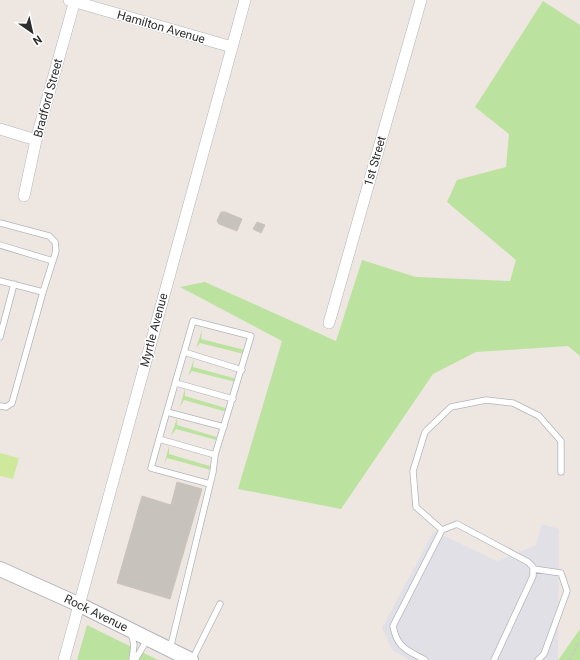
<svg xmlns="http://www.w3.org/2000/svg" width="580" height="660" font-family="Roboto,sans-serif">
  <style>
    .industrial { fill: #e2e0e7 }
    .green { fill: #bce29f }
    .pitch { fill: #cfe99c }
    .building { fill: #c7c2bc; stroke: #cac3ba }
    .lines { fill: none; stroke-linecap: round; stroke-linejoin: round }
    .service-casing { stroke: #b1b4bd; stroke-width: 7 }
    .minor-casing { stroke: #b1b4bd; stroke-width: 12 }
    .tertiary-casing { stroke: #b1b4bd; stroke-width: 16 }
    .path { stroke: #c8c8c8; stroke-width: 1.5; stroke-dasharray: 3 2; stroke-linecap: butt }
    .service { stroke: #fff; stroke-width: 5.5 }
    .minor { stroke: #fff; stroke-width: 11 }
    .tertiary { stroke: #fff; stroke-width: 14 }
    .labels { text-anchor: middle; stroke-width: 3; stroke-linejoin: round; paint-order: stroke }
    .street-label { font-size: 12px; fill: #2d2d2d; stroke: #fff }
  </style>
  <rect width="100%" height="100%" fill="#eee7e1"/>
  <!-- industrial -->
  <path class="industrial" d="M542 524 559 529 558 660H410L392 650 382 628 434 531 497 561 536 545Z"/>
  <!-- green -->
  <path class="green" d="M543 1 580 25V356L568 346 476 352 433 374 341 509 238 489 282 341 180 287 205 282 336 341 362 260 416 277 510 281 516 260 447 202 457 180 506 167 509 134 475 107Z
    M202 330 201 339 245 350 244 354 200 343 196 348Z
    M194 359 193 367 237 379 236 382 192 371 188 376Z
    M185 388V396L229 409 227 412 184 400 180 407Z
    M177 418V425L220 438V441L176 429 171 436Z
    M169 446V454L213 467 211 470 167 458 164 465Z
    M87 625 158 660H77Z
    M580 629V660H558L559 659Z"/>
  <!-- pitch -->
  <path class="pitch" d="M0 453 19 458 13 479 0 476Z"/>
  <!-- building -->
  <path class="building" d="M221 212H225L242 219 237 231 219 224 217 221Z
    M257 222 265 225 261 233 253 229Z
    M177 482 202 489 170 599 117 583 142 496 171 505Z"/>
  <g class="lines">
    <!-- service casing -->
    <g class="service-casing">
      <path id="service" d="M0 223 49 236 55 242 56 251 43 292 0 281
        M0 245 53 261
        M0 337 14 284
        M184 352 242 370
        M176 383 233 399
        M0 406 6 407 12 403 43 292
        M167 412 224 427
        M159 439 193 321 251 336 215 455 213 472 170 649
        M210 484 151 468 159 439 215 455
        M442 530 416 507 413 471 425 432 451 407 486 400 513 403 539 416 561 441V472
        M533 569 561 573 567 591 544 654 538 660
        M131 632 134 645 132 660
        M135 660 147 640
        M192 660 220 604
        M425 660C407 650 397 648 393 626L442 530 457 524 528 562 533 567V576L494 660"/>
    </g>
    <!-- minor casing -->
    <g class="minor-casing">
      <path id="minor" d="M69 0 232 47
        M0 129 36 140
        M24 196 36 140 75 0
        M329 323 421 0
        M64 660 245 0"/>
    </g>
    <!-- tertiary casing -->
    <g class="tertiary-casing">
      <path id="tertiary" d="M0 569 80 605 191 660"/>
    </g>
    <!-- path -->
    <path class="path" d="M569 660 580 642"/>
    <!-- service -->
    <use href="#service" class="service"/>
    <!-- minor -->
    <use href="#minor" class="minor"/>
    <!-- tertiary -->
    <use href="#tertiary" class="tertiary"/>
  </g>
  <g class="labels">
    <!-- street labels -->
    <g class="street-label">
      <text transform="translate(161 27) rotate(16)" y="4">Hamilton Avenue</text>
      <text transform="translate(48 98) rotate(-75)" y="4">Bradford Street</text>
      <text transform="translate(375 161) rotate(-74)" y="4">1st Street</text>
      <text transform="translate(154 330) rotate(-75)" y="4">Myrtle Avenue</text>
      <text transform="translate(96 613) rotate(26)" y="4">Rock Avenue</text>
    </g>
  </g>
  <!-- north arrow -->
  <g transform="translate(32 32) rotate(146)" stroke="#ffffff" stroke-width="3" paint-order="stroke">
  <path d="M0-3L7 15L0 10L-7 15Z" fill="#2d2d2d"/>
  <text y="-6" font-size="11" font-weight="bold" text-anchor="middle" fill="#2d2d2d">N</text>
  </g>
</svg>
